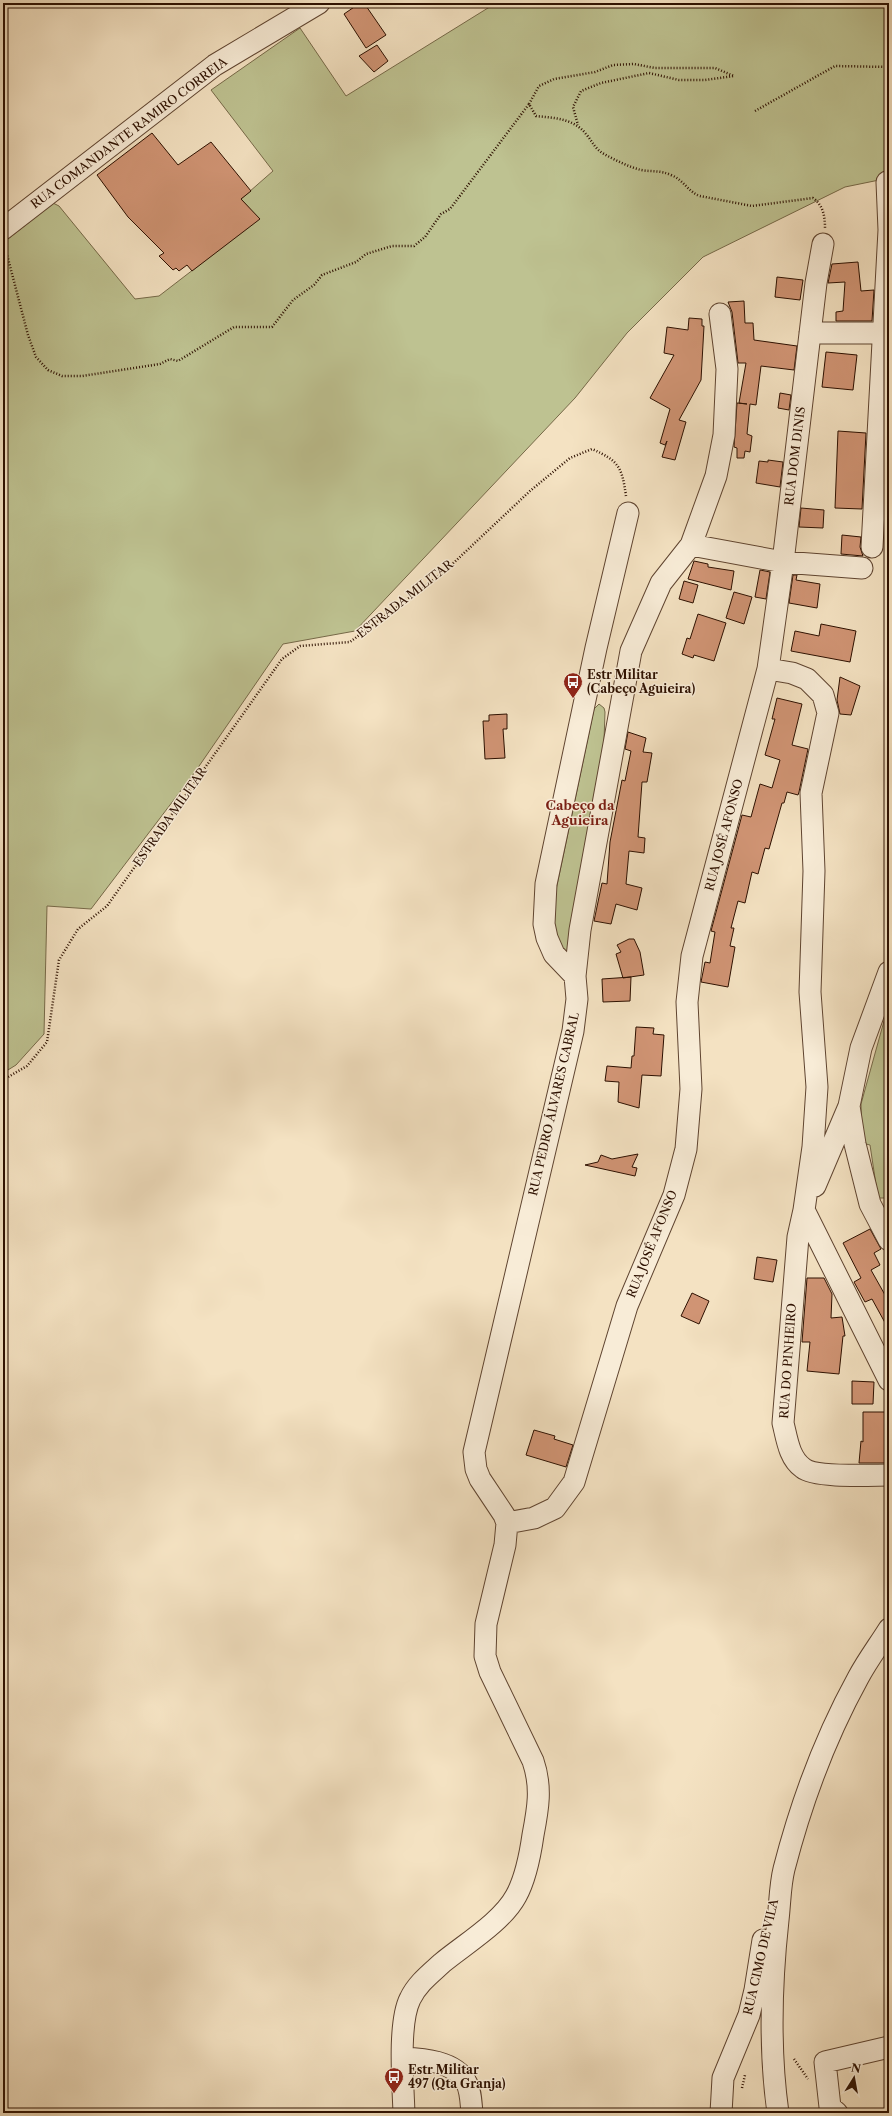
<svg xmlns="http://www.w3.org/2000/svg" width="892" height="2116" font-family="'Libre Caslon Text',serif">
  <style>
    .green { fill: #bec291; stroke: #766948 }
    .building { fill: #d09474; stroke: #2d1000 }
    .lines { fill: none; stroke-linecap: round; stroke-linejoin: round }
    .minor-casing { stroke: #5f4430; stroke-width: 23 }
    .path { stroke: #2d1000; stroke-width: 2.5; stroke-dasharray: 1 2; stroke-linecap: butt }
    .minor { stroke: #f8ecd7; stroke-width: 21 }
    .labels { text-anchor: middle; stroke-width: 3; stroke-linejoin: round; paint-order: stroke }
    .street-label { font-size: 12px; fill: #2d1000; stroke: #f8ecd7 }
    .poi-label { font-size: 12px; font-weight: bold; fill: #2d1000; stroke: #f8ecd7; text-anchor: start }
    .neighbourhood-label { font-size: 13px; font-weight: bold; fill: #7a1f14; stroke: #f8ecd7 }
  </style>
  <rect width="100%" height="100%" fill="#f4e2c2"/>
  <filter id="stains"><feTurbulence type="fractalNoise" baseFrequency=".005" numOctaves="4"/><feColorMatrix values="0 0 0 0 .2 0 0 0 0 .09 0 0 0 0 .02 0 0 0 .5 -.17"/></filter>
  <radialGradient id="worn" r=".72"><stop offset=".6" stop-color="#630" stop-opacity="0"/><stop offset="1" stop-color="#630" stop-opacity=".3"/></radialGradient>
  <!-- green -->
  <path class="green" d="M496 3H889V178L845 187 703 257 627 333 575 398 355 631 283 644 195 772 91 909 47 906 44 1034 16 1065 3 1073V243L53 203 59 206 135 299 159 296 259 219 241 199 273 171 211 90 300 28 346 96Z
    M599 704 604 708 605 712 604 741 567 954 562 950 553 932 556 890 594 709Z
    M889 1003V1198H878L870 1145 862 1143 861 1104Z"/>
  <!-- building -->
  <path class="building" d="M360 3H364L386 35 366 48 344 14Z
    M377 45 388 61 374 72 359 56Z
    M152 133 178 165 211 142 251 191 241 199 260 219 192 271 187 265 179 271 176 268 173 270 159 256 164 253 128 217 97 175Z
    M858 262 861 291 874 290 872 321H836V312L843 311 845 282 828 283 832 264Z
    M777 277 803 280 800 300 775 297Z
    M744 301 745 323H753L754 340 797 346 794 370 761 366 756 405 750 404 747 434 752 436 750 452 745 451 744 458H737V448L734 447 737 403 747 404 739 403 746 363H738L732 312 728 302Z
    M689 318 702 319V326H704L701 380 679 420 686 422 675 460 662 457 667 441 665 445 660 443 670 409 650 398 674 355 664 353 667 327 688 330Z
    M826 352 857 355 853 390 822 387Z
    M780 393 791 395 789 410 778 408Z
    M838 431 866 433 862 509 835 508Z
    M768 460 783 462 780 487 756 483 759 461 768 462Z
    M801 508 824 510 823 528 799 527Z
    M842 535 861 537 860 547 863 556 841 554Z
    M694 561 708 564V567L734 571 731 590 688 579Z
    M760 570 770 572 766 599 755 597Z
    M793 575H797L796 580 820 584 817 608 789 603Z
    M684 581 698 585 693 603 679 599Z
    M734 592 752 597 744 624 726 618Z
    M698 614 726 623 714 661 694 655 693 658 682 654 687 638 690 639Z
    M821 624 856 631 850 662 791 651 795 631 819 636Z
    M840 677 860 686 851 715 840 714 837 700Z
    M777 698 802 704 792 745 808 749 799 792 798 795 787 792 784 803H782L769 849 765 848 758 874 752 872 745 903 738 901 731 928H734L730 946 735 947 728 987 701 982 705 962 710 963 715 932 711 931 742 815 751 817 760 784 772 788 780 760 765 755 775 719H772Z
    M507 714V729H503L505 758 485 759 483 721H489V715Z
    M628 732 646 738 643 752 652 753 647 782H642L638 837 645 838 644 853 629 851 626 884 642 888 637 910 616 904 611 924 594 921 602 883 607 884 610 842 622 780 625 781 631 751 625 749Z
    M629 939H634L640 952 644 975 623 978 616 954 621 952 617 945Z
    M631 977 630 1001 603 1002 602 979Z
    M636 1027 654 1028 653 1034 664 1035 661 1076 642 1075 639 1108 618 1102 619 1082 605 1081 607 1066 631 1068 632 1056H634Z
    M638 1154 632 1167 637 1168 635 1176 585 1165 598 1162 601 1155 612 1159Z
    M870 1229 881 1249 874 1253 880 1265 871 1270 889 1302V1330L872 1299 865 1302 854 1282 861 1278 843 1243Z
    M757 1257 777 1260 773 1282 754 1279Z
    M807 1278H824L832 1294 831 1318 842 1317 845 1336H843L839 1374 807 1371 810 1342H802Z
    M692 1293 709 1301 699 1324 681 1316Z
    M852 1381 874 1382 873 1404H852Z
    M863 1412H889L887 1463H859L861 1441 863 1442Z
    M534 1430 555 1436 554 1439 573 1445 566 1467 526 1455Z"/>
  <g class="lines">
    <!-- minor casing -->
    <g class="minor-casing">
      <path id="minor" d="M3 229 215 65 319 3
        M810 333H889
        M691 545 783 562 862 568
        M872 547 889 230 887 182
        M768 669 792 673 807 679 823 695 828 713 811 793 814 871 810 992 817 1087 813 1147 804 1210 798 1237 783 1423C787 1439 789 1458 803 1468 815 1478 871 1475 889 1475
        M575 976 554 954 547 938 544 924 546 884 596 648 628 513
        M849 1106 855 1144 870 1204 889 1240
        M815 1186 849 1106 861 1048 889 972
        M804 1210 889 1380
        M507 1523 534 1518 555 1508 574 1482 627 1306 674 1195 686 1149 691 1089 687 1002 692 956 768 669 783 562 816 283 823 244
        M403 2058C423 2059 455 2061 466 2082 471 2090 471 2104 472 2113
        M404 2113C403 2084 398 2023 410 1999 417 1984 430 1974 442 1963 465 1944 502 1922 516 1896 526 1878 530 1856 533 1835 538 1809 542 1787 533 1761L490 1672 485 1656 486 1624 505 1545 507 1523 504 1515 480 1479 476 1469 474 1452 573 1031 577 999 575 976 580 930 631 651 661 583 691 545 716 476 724 435 727 369 720 314
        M721 2113 723 2078 749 2015 755 1990 763 1940
        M778 2113C769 2049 771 1984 778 1920 780 1903 780 1885 784 1869 801 1803 825 1738 858 1678 867 1661 879 1645 889 1629
        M837 2113 830 2107 825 2062 889 2047"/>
    </g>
    <!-- path -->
    <path class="path" d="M529 104 539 86 554 79 595 72 613 65 634 64 655 68H715L734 76 705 80H679L649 73 601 83 581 91 573 107 578 125
      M755 111 835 66 889 67
      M5 247 28 335 36 357 48 370 62 376H82L160 364 170 359 178 361 234 327H272L293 300 314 285 322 275 356 262 366 254 392 246H414L425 237 441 214 450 209 529 104 536 116C554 118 573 118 586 134 592 141 595 149 604 154 615 160 629 167 641 170 652 172 660 170 671 175 684 180 688 192 700 196L752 206 813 198C823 205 825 216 825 228
      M3 1080 27 1066 47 1042 59 960 78 929 107 906 282 659 300 646 350 642 445 571 530 491 570 458 592 449C619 461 622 467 626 496
      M794 2059 808 2079
      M742 2088 745 2075"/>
    <!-- minor -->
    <use href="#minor" class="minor"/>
  </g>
  <!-- icons -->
  <defs>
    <g id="bus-pin" transform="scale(1)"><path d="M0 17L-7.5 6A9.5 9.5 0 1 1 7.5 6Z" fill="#8f2418" stroke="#f8ecd7"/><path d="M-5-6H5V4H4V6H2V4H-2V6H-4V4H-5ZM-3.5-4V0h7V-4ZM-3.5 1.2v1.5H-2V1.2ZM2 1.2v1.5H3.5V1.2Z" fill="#fff"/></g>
  </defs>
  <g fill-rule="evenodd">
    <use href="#bus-pin" x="573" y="682"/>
    <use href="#bus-pin" x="394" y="2077"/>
  </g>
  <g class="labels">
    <!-- street labels -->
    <g class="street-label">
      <text transform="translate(129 133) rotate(-37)" y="4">RUA COMANDANTE RAMIRO CORREIA</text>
      <text transform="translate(795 456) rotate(-83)" y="4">RUA DOM DINIS</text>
      <text transform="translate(405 599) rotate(-38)" y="4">ESTRADA MILITAR</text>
      <text transform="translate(170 817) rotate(-55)" y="4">ESTRADA MILITAR</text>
      <text transform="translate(724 835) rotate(-75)" y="4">RUA JOSÉ AFONSO</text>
      <text transform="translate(554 1104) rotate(-77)" y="4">RUA PEDRO ÁLVARES CABRAL</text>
      <text transform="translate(652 1244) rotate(-68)" y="4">RUA JOSÉ AFONSO</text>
      <text transform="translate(788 1361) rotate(-86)" y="4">RUA DO PINHEIRO</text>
      <text transform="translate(761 1957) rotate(-77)" y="4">RUA CIMO DE VILA</text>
    </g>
    <!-- poi labels -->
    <g class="poi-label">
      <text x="587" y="679">Estr Militar<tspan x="587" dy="14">(Cabeço Aguieira)</tspan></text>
      <text x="408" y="2074">Estr Militar<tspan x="408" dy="14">497 (Qta Granja)</tspan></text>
    </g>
    <!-- neighbourhood labels -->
    <g class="neighbourhood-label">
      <text x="580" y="810">Cabeço da<tspan x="580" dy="15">Aguieira</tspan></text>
    </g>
  </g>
  <!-- margin -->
  <rect width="892" height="2116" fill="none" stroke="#f4e2c2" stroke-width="16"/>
  <rect x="4" y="4" width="884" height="2108" fill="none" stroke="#2d1000" stroke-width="2"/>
  <rect x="8" y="8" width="876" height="2100" fill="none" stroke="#2d1000"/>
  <!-- north arrow -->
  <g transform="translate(854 2078) rotate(11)" stroke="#f8ecd7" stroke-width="3" paint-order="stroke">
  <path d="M0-3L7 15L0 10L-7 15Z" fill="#2d1000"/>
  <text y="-6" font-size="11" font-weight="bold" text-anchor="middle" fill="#2d1000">N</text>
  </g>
  <rect width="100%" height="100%" filter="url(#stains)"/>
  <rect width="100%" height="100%" fill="url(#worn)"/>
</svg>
